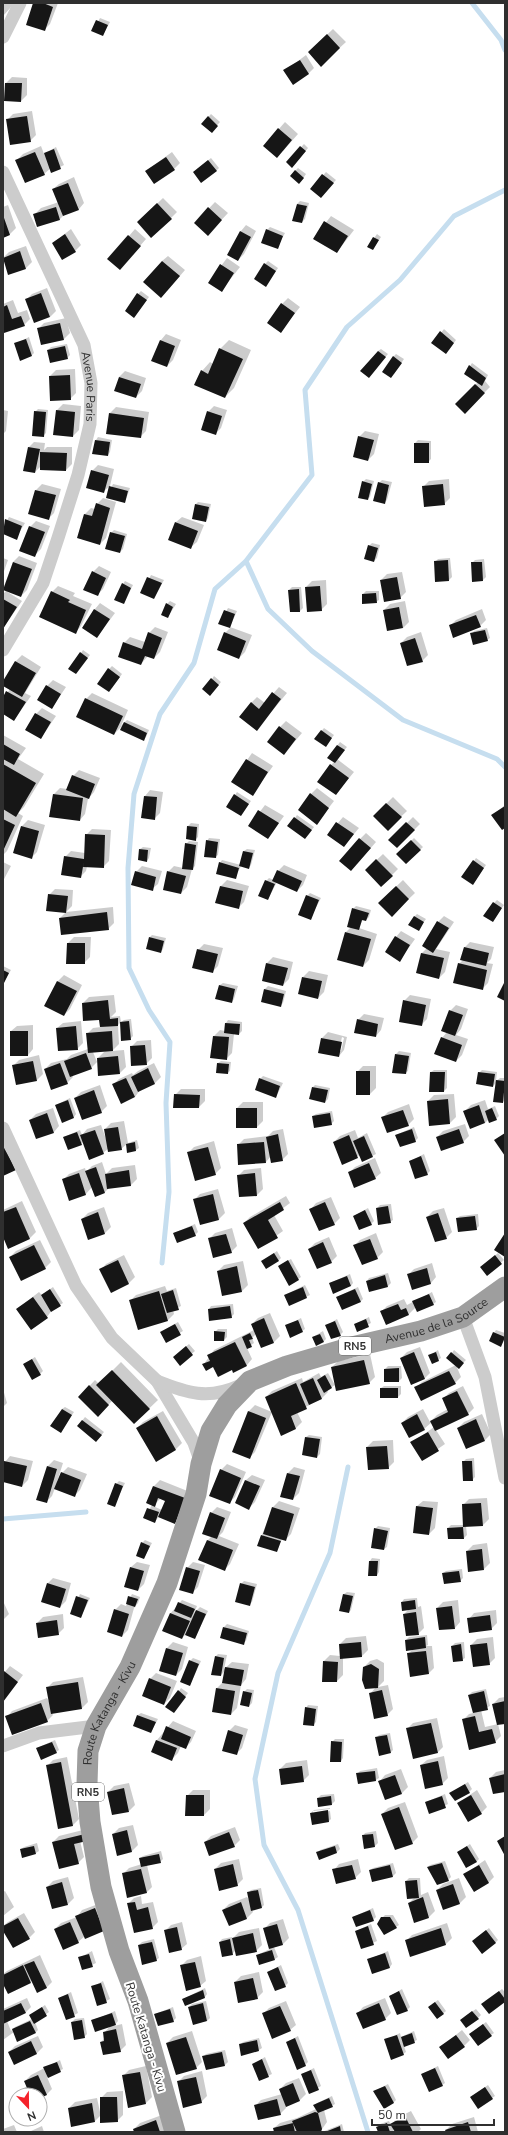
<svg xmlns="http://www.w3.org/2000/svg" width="508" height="2135" font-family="'Nunito Sans',sans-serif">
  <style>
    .shadow { fill: #0003; fill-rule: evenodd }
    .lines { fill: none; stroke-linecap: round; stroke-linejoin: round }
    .stream { stroke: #c6deef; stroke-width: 5 }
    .building { fill: #161616 }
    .minor { stroke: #ccc; stroke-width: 13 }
    .trunk { stroke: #9e9e9e; stroke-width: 21 }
    .labels { text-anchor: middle; stroke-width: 4; stroke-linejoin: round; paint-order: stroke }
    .shield { fill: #fff; stroke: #6d6d6d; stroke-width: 1 }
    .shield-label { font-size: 11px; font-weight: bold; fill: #2f2f2f }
    .street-label { font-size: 12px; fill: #2f2f2f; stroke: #fff }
  </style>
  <rect width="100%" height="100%" fill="#fff"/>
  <!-- shadow -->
  <path class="shadow" d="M3 3H11L13 5 3 16Z
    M34 3H58L50 24 44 30Z
    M100 18 110 22 103 35 93 31Z
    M333 29 346 42 321 65 309 52Z
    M306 55 314 68 308 74 285 71Z
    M12 77 27 78V95L21 101 6 83Z
    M32 111 36 135 30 141 7 120 13 114Z
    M211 114 220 122 211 132 202 124Z
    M285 122 298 134 283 151 264 146Z
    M304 144 308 148 295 164 287 162Z
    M41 146 44 154 56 147 64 165 52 171 51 168 44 174 17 160 23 154Z
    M172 152 180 163 174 169 146 171Z
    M211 158 219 168 216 171 197 169Z
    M298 168 306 174 302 180 291 175Z
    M326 172 336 180 323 194 311 189Z
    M74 177 84 203 79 209 64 215 60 219 35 214 41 208 59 202 53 189 59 184Z
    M163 198 177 212 171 218 138 222Z
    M300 201 309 203 305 219 302 222 297 204Z
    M215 202 228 213 214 228 195 223Z
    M8 205 16 228 10 234 3 236V207Z
    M331 216 354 230 337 252 314 238Z
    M246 225 256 231 244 254 238 260 228 255 241 231Z
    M270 227 285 233 277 248 267 230Z
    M71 229 81 245 75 251 53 243Z
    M135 229 146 239 120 269 109 259Z
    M377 234 381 237 373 249 368 247Z
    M26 246 32 262 26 268 9 274 3 258 9 252Z
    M168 256 185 270 167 291 162 261Z
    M227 258 240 267 221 291 209 282Z
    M268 261 278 268 268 283 265 264Z
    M47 288 56 311 50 317 26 300 32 294Z
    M141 291 149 297 134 317 138 294Z
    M288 298 300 307 281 331 282 304Z
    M13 300 18 313 27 310 30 319 24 325 5 332 3 304Z
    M66 318 70 333 64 339 38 329 44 323Z
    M444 329 456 340 449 350 433 343Z
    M166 334 181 340 173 360 167 366 161 340Z
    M29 337 34 353 32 355 15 344Z
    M229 340 251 350 234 388 225 397 202 371 210 362 213 364 220 349Z
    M67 344 70 355 67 358 48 350 51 347Z
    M381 349 388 354 371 374 378 351Z
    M396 354 404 359 394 374 393 357Z
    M472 363 488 375 485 381 490 387 465 412 457 404 478 382 465 374Z
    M75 369 76 393 70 399 50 376 56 370Z
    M125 371 146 378 142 391 136 397 119 377Z
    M63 404 81 406 79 430 73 436 57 410Z
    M214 406 227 410 221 428 215 434 208 412Z
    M116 407 149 412 146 431 140 437 110 413Z
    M38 409 48 410 46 433 43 436 35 412Z
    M3 410 8 411 6 431 3 434Z
    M365 431 379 434 374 454 368 460 359 437Z
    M98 437 112 440 110 452 108 455 96 440Z
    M418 440 431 441V459L428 462 415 443Z
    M34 442 45 443 44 450 47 447H72V464L66 470 41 466 35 472 28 448Z
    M98 465 114 469 110 486 104 491 92 471Z
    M366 479 374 481 370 497 367 499 363 482Z
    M449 479 450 498 444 504 423 487 429 481Z
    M382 480 392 482 387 500 384 503 379 483Z
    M42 484 61 489 54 513 48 519 36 490Z
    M113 484 130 488 125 502 107 497Z
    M103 498 116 502 106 538 100 544 78 538 85 514 91 508 95 509 97 504Z
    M198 502 211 504 208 518 206 521 196 504Z
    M9 517 25 523 16 538 3 533V527Z
    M182 517 204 525 197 542 191 547 176 522Z
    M36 521 50 526 41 549 35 555 30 527Z
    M114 530 127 534 123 549 120 552 111 533Z
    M372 543 380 545 377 558 374 561 369 546Z
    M19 556 37 563 27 590 21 596 3 589 13 562Z
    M3 558 8 560 3 574Z
    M450 558 452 577 449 580 435 562 438 559Z
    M484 559 486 577 483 580 472 563 475 560Z
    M99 566 111 572 103 589 97 595 93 572Z
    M402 572 406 592 400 598 381 580 387 574Z
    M151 575 164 580 154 598 142 592Z
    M326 580 327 604 321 610 306 587 312 581Z
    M125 581 133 585 124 603 123 584Z
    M58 586 75 593 73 596 92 604 81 626 76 632 52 592Z
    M292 587H301L303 608 300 611H291L289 590Z
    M6 591 22 601 3 628V594Z
    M366 591H379V600L376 602 363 594Z
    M170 601 176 604 168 617 167 604Z
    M405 601 409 622 403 628 384 610 390 604Z
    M100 603 115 613 97 637 95 609Z
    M228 608 237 611 230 627 252 635 245 652 239 658 225 633 231 627 220 623Z
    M482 609 486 620 480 626H450L456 620Z
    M155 627 168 632 160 652 154 658 148 656 141 664 124 643 130 637 145 642 149 633Z
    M487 628 490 638 487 640 472 634 474 631Z
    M421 632 428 655 422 661 401 643 407 637Z
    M83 650 90 655 76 673 81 653Z
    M22 655 41 667 25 693 31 696 14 720 3 713V699L10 689 3 683 16 661Z
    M112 666 122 674 112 688 109 669Z
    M214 676 221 682 213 692 212 679Z
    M53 680 66 687 52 708 47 686Z
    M279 687 287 693 257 729 251 703 257 697 265 703Z
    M92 693 128 710 121 726 127 720 149 730 146 737 143 740 123 725 114 734 86 699Z
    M42 708 56 716 41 738 36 714Z
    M286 721 302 733 284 754 280 727Z
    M324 728 334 735 328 743 315 739Z
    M3 735 26 748 18 759 44 774 24 807 18 813 23 816 7 851 3 855Z
    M340 742 347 747 337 759 354 772 336 794 331 765 334 762 328 758Z
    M252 753 273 766 253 794 232 782Z
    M79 770 100 778 94 792 88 799 85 814 80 820 51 816 54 794 60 788 67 789 73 776Z
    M317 788 334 801 317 823 311 794Z
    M150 790 163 792 160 813 154 819 145 796Z
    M237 792 251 801 241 815 235 795Z
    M393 797 407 811 388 829 374 816Z
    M265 805 284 816 268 838 249 826Z
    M505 805V827L493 815Z
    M297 815 314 827 308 835 295 818Z
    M343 817 359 828 344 846 328 835Z
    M413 817 420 824 397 847 390 840Z
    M28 820 45 825 37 852 31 858 14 853 22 826Z
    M191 823 199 824 198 837 195 840 187 838 188 826Z
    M92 829 111 830 109 861 103 867 87 866 86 871 80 877 65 857 71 851 85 853 86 835Z
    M366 833 376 842 357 864 360 839Z
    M209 838 220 839 218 855 215 857 207 841Z
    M414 838 423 847 406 863 398 854Z
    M189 841 198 842 195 866 192 869 187 887 181 893 168 872 174 866 183 868 186 844Z
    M143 847 151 848 149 858 147 861 140 849Z
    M247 849 255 850 251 865 249 868 241 866 235 878 220 863 222 860 241 865 244 851Z
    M383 854 398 869 381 886 366 870Z
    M476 858 486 865 475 881 474 861Z
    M3 862 11 866 3 881Z
    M284 865 307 875 303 885 297 891 277 882 268 899 266 881 269 878 274 880 278 871Z
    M142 866 162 871 158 884 152 889 136 872Z
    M227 880 249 886 244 902 238 908 217 902 221 886Z
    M403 880 415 893 392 915 379 903Z
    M55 889 73 890 72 906 66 912 49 895Z
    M310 893 321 898 310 919 307 896Z
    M497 900 504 905 495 918 494 903Z
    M356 906 371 910 369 917 366 920 363 919 359 928 377 934 369 960 363 966 346 932 351 927 353 909Z
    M113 907 114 923 108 929 60 918 66 912Z
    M417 914 426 919 418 930 414 917Z
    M444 916 454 922 436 949 450 952 445 972 439 978 417 973 422 953 427 948 423 946 438 922Z
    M401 931 415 939 400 960 396 937Z
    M152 935 166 938 163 949 161 952 150 937Z
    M74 937H91L90 957 84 963 68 943Z
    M470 942 494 947 491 959 487 963 493 964 488 983 482 989 459 964 463 960 464 948Z
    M204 944 223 948 218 966 212 972 198 950Z
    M273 957 293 962 289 979 283 985 263 980 267 963Z
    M3 966 11 970 3 983Z
    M309 971 328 975 324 992 318 998 303 977Z
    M64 975 82 985 70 1009 64 1015 45 1006 58 981Z
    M223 983 238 986 234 999 232 1002 220 985Z
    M268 986 286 991 283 1003 280 1006 262 1001 265 989Z
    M114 995 116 1012 111 1017 120 1016 121 1022 118 1025 119 1044 112 1051 124 1050 126 1067 120 1073 99 1075 98 1058 105 1051 93 1052 97 1062 91 1068 72 1075 73 1077 67 1083 45 1069 51 1063 67 1059 71 1055 88 1049 87 1034 93 1028 101 1027V1020L83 1003 89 997Z
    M410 995 431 999 427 1019 421 1025 404 1001Z
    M456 1005 468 1009 461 1029 456 1035 468 1039 462 1055 456 1061 442 1038 447 1032 450 1011Z
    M364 1014 384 1018 381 1030 376 1036 358 1020Z
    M131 1019 133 1036 130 1039 121 1022 124 1020Z
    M228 1020 242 1022V1031L239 1034H234L232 1053 226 1059 214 1036 220 1030 225 1031 226 1023Z
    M81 1021 83 1043 77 1049 57 1028 63 1023Z
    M33 1025V1049L28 1055 11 1031 17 1026Z
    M328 1032 347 1037 344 1050 339 1056 322 1038ZM342 1037 344 1038 341 1051H339Z
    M151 1040 152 1058 146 1064 131 1047 137 1041Z
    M399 1051 411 1053 408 1071 405 1073 393 1072 396 1054Z
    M39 1055 43 1074 37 1080 13 1066 19 1060Z
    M221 1061 231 1062 230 1071 227 1073 218 1063Z
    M154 1063 161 1077 155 1083 140 1090 135 1097 113 1085 119 1079 132 1073 133 1075 138 1071Z
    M363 1066H376V1088L370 1094 357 1072Z
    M434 1070H447V1088L444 1091 431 1072Z
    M482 1070 497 1072 496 1081 500 1078H505V1100L503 1102 497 1082 493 1086 479 1073Z
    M263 1076 283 1083 276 1097 260 1079Z
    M100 1085 107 1106 101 1112 75 1098 81 1092Z
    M315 1085 330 1088 328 1099 325 1102 313 1087Z
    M181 1089H205V1101L199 1107H174L175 1095Z
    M454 1094 456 1117 450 1123 430 1124 428 1101 434 1095Z
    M70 1098 76 1114 74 1117 56 1105Z
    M485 1100 488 1109 495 1106 499 1116 496 1119H489L485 1123 465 1111 471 1105Z
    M243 1102H263V1121L257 1127 237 1108Z
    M409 1104 414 1119 408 1125 382 1118 388 1112Z
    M53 1108 59 1126 54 1132 30 1120 36 1114Z
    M332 1111 334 1121 331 1124 313 1116 316 1114Z
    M124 1121 128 1143 137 1140 139 1148 136 1150 128 1152 127 1144 121 1149 109 1148 103 1153 84 1141 81 1144 64 1137 80 1130 82 1135 87 1129 101 1125 106 1139 105 1129 111 1123Z
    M465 1124 469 1136 463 1142 437 1137 443 1131Z
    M414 1127 418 1138 415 1141 396 1135Z
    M3 1129 15 1169 3 1175Z
    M283 1129 288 1154 282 1160 271 1156 266 1162 238 1145 244 1139 268 1136 273 1131Z
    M355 1130 358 1138 367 1133 376 1154 362 1161 360 1155 343 1163 334 1142 340 1136Z
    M214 1141 221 1168 215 1174 188 1153 194 1147Z
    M424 1154 430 1171 427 1174 410 1161Z
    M375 1158 381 1173 375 1178 349 1173 355 1167Z
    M102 1162 106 1174 112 1168 135 1165 137 1179 131 1185 109 1188 105 1192 95 1196 92 1187 86 1194 70 1200 63 1180 69 1174 85 1168 86 1172 92 1166Z
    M261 1168 263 1189 257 1195 238 1176 244 1170Z
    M218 1189 225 1213 219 1219 201 1224 194 1200 200 1194Z
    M286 1196 290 1203 274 1215 283 1231 259 1248 244 1223 250 1217Z
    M331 1197 340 1218 334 1224 311 1209 316 1203Z
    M22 1201 36 1232 30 1238 9 1248 3 1234V1210Z
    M391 1204 393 1220 390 1222 377 1208 380 1205Z
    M104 1207 111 1227 105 1233 89 1239 82 1219 88 1213Z
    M368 1208 374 1221 371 1224 354 1216Z
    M444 1208 452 1232 446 1238 427 1217 433 1211Z
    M478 1214 479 1226 476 1229 457 1218 460 1216Z
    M195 1224 198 1232 195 1235 174 1233Z
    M232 1228 237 1246 231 1252 209 1239 215 1233Z
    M376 1233 383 1252 377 1258 354 1246 360 1240Z
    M329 1237 337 1256 331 1262 309 1249 315 1243Z
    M40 1240 51 1262 45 1268 22 1280 10 1257 16 1251Z
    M277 1251 281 1258 278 1261H262Z
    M498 1253 504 1260 487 1275 484 1265Z
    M124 1255 135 1277 129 1283 111 1292 101 1270 106 1264Z
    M291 1259 301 1277 290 1285 282 1264Z
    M243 1261 248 1285 242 1291 223 1295 218 1271 224 1265Z
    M432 1263 436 1277 431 1283 408 1275 414 1269Z
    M388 1273 391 1283 388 1286 369 1290 367 1281 369 1278Z
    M350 1274 353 1283 351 1286 330 1283Z
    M305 1285 310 1295 289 1305 285 1295Z
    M165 1286 167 1291 176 1288 181 1306 173 1310 174 1314 168 1320 138 1329 130 1301 136 1295Z
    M53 1287 63 1303 52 1310 47 1317 17 1309 39 1292 42 1295Z
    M358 1287 363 1299 360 1302 337 1297Z
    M432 1292 436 1302 433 1304 416 1307 409 1314 381 1312 387 1306 404 1299 407 1305Z
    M233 1304 234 1314 231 1317 209 1309 211 1306Z
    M270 1313 280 1336 274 1342 256 1334 252 1338 254 1343 247 1348 252 1359 247 1365 234 1371 232 1368 204 1364 214 1350 254 1330 252 1324 258 1318Z
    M369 1317 371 1323 357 1330 355 1324Z
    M301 1318 305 1329 302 1331 286 1326Z
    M337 1319 343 1332 340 1335 326 1326Z
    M178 1322 183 1331 166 1341 161 1332Z
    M218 1329H227V1337L224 1340 215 1332Z
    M496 1330 505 1333V1339L501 1345 494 1333Z
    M323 1331 326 1339 323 1342 313 1337Z
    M189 1344 195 1351 180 1364 177 1354Z
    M420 1347 430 1373 424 1379 401 1358 407 1352Z
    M438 1350 441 1358 438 1360 430 1355Z
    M454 1350 466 1360 462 1364 452 1353Z
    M370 1354 375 1377 369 1383 332 1367 338 1361Z
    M35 1357 43 1371 40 1374 24 1364Z
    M121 1362 158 1400 134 1423 112 1401 98 1415 79 1397 95 1380 99 1384Z
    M456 1365 461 1377 455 1383 416 1388 422 1382Z
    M388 1366H401L402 1378 399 1381 385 1369Z
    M319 1373 321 1377 328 1373 335 1385 327 1390 328 1392 322 1398 297 1412 302 1422 296 1428 282 1434 266 1397 272 1391 302 1378 303 1382Z
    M384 1386H401V1394L398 1397 381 1388Z
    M463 1386 474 1408 468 1414 436 1430 445 1444 422 1460 412 1443 434 1427 432 1422 424 1429 409 1437 402 1423 408 1417 423 1409 430 1422 437 1415 448 1409 443 1399 449 1393Z
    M3 1389 7 1403 3 1407Z
    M255 1405 272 1412 255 1452 249 1458V1411Z
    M65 1407 74 1412 61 1432 62 1409Z
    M163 1411 182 1443 176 1449 156 1460 137 1428 143 1422Z
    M482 1414 491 1434 485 1440 458 1428 464 1422Z
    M85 1417 104 1432 99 1438 78 1426Z
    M309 1435 322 1437 320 1454 317 1457 306 1437Z
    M393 1440 394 1462 388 1468 367 1447 373 1441Z
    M10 1456 33 1461 28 1480 22 1486 3 1481 5 1462Z
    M474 1458 475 1477 472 1480 463 1462 466 1459Z
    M54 1460 63 1463 57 1482 58 1483 62 1473 68 1467 87 1474 80 1490 74 1496 55 1488 52 1496 46 1502 38 1499 48 1466Z
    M227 1464 246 1472 235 1497 229 1503 221 1470Z
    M294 1467 305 1470 299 1493 293 1499 288 1473Z
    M252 1475 265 1480 255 1502 249 1508 246 1480Z
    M160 1480 190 1492 180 1517 174 1523 159 1516 155 1522 144 1518 152 1505 147 1503 154 1486ZM161 1498 166 1500 162 1510 153 1506Z
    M119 1481 125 1483 114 1506 116 1484Z
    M487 1498 489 1519 483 1525 466 1526 467 1535 464 1538 448 1528 451 1525H464L463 1505 469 1499Z
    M279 1501 300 1508 291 1534 285 1540 282 1539 277 1551 262 1535 273 1507Z
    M423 1501 438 1502 435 1528 429 1534 417 1506Z
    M217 1507 231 1512 223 1532 219 1536 239 1544 230 1564 224 1570 199 1559 208 1540 212 1536 211 1513Z
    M378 1526 390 1528 387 1547 384 1549 375 1529Z
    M145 1540 152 1543 144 1558 142 1543Z
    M487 1543 490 1563 484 1569 467 1551 473 1545Z
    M372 1558 380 1559 379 1572 377 1575 370 1561Z
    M137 1562 150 1565 144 1584 138 1590 131 1567Z
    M193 1562 205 1565 198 1587 192 1593 187 1568Z
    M462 1569 463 1578 460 1581 443 1573 446 1571Z
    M53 1578 71 1583 66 1601 60 1607 47 1584Z
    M244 1581 257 1584 252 1602 249 1605 241 1584Z
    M347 1592 355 1593 351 1610 349 1612 344 1594Z
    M80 1594 90 1598 81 1617 71 1613Z
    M132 1594 140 1597 138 1603 134 1608 128 1630 122 1636 115 1610 121 1604 126 1606Z
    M417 1598 418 1607 421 1606 424 1628 418 1634 404 1614 409 1609 402 1602 404 1599Z
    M182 1600 197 1606 194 1613 200 1607 208 1611 195 1638 186 1634 182 1638 170 1614Z
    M458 1600 460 1622 455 1628 437 1608 443 1602Z
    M3 1601 9 1614 3 1620Z
    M496 1610 497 1623 491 1629 469 1619 474 1613Z
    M63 1614 64 1628 58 1634 37 1623 43 1617Z
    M227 1624 249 1631 246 1641 243 1643 224 1627Z
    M427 1635 428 1645 426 1646H432L434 1668 428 1674 408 1654 413 1649 406 1640 409 1637Z
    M366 1636 368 1650 362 1656 343 1658V1675L337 1681 324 1661 330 1655 340 1656V1644L346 1638Z
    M493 1637 495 1658 489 1664 471 1645 477 1639Z
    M173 1642 188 1647 182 1669 176 1675 167 1648Z
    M464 1642 465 1658 462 1660 452 1646 455 1643Z
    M218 1654 227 1655 224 1669 232 1662 249 1664 246 1679 241 1685 237 1708 231 1714 217 1688 223 1682 225 1671 221 1675 216 1656Z
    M193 1658 201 1661 190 1685V1661Z
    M377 1659 384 1663V1681L378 1687 388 1685 393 1709 387 1715 370 1694 376 1687 364 1667 370 1661Z
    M10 1666 23 1675 3 1701V1674Z
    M156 1673 177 1681 170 1698 164 1704 150 1679Z
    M83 1677 88 1702 82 1708 52 1713 53 1715 47 1721 7 1717 12 1711 47 1698 50 1703 47 1688 53 1682Z
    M181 1688 188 1693 176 1709 179 1691Z
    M247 1689 254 1690 252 1703 249 1706 244 1692Z
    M486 1689 490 1706 481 1710 485 1727 498 1724 493 1704 499 1698 505 1697V1723L498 1724 501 1736 495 1742 469 1748 463 1720 469 1714 473 1713 469 1695 472 1692Z
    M308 1705 318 1706 316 1722 313 1725 306 1708Z
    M141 1713 158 1719 151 1732 138 1715Z
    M437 1718 443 1747 437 1753 407 1729 413 1723Z
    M173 1721 196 1731 191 1742 185 1748 181 1746 178 1753 172 1759 152 1751 157 1740Z
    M235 1725 248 1729 242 1748 236 1754 229 1731Z
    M390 1733 393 1750 391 1752 376 1738 379 1735Z
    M335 1739H344L343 1758 341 1761 332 1742Z
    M55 1740 59 1750 56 1752 37 1748Z
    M444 1756 448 1778 442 1784 421 1765 427 1760Z
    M67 1757 79 1819 73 1825 59 1828 47 1766 53 1760Z
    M307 1760 309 1775 303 1781 280 1769 286 1763Z
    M377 1768 379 1778 376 1780 357 1774 360 1771Z
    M401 1769 408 1787 402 1793 386 1798 380 1781 385 1775Z
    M505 1770V1791L490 1778 496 1772Z
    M468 1782 472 1789 469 1792 451 1793Z
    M129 1783 135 1805 129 1811 108 1792 114 1786Z
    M193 1790H210V1809L204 1815 187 1796Z
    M477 1790 487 1807 481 1813 458 1803Z
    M334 1794 335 1801 332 1804 318 1798 321 1795Z
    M445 1794 448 1804 430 1813 426 1802Z
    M405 1802 418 1837 412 1843 382 1814 388 1808Z
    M330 1808V1809L313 1811 314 1810Z
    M313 1811V1813L330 1811 331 1819 329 1821 311 1813Z
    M133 1825 138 1845 132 1851 117 1855 113 1834 119 1828Z
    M235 1827 240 1840 234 1846 205 1842 211 1836Z
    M91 1828 80 1841 84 1857 78 1863 53 1842 59 1836Z
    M376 1831 378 1843 375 1846 364 1848 363 1836 365 1833Z
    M37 1843 39 1851 36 1853 21 1849 24 1847Z
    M338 1844 340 1849 337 1852 319 1858 318 1853 320 1850Z
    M470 1844 479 1859 476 1862 458 1852Z
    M161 1851 163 1859 160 1862 147 1865 152 1887 146 1893 123 1874 129 1868 142 1864 140 1858 143 1856Z
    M239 1859 243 1879 237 1885 215 1869 221 1863Z
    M358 1859 361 1872 355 1878 334 1870 339 1864Z
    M485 1860 494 1877 488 1883 465 1874Z
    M445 1861 451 1877 448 1880 428 1867 430 1865Z
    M393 1863 396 1873 393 1876 373 1880 370 1870 373 1868Z
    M68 1877 74 1898 68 1904 47 1887 53 1881Z
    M409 1878H420L421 1895 428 1892 435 1911 429 1917 415 1921 409 1903 415 1897 406 1881Z
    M459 1878 466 1897 460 1903 444 1909 437 1890 443 1884Z
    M261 1888 264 1905 262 1907 252 1909 253 1912 247 1918 229 1925 223 1910 229 1904 247 1897 250 1901 248 1893 251 1890Z
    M5 1891 14 1907 3 1916V1892Z
    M141 1896 142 1904 153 1902 158 1922 152 1928 128 1904 134 1898Z
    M101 1903 110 1925 85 1936 78 1942 55 1929 61 1923 77 1917 82 1910Z
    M373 1908 376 1917 373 1920 353 1917Z
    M24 1913 35 1932 29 1938 3 1929V1926L8 1922Z
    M385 1915H393L399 1925 396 1927 382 1918Z
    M283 1919 289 1938 283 1944 274 1947 278 1957 275 1959 257 1955 270 1949 264 1929 270 1923Z
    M182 1922 187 1944 181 1949 165 1931 171 1925Z
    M447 1923 452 1938 446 1944 411 1955 406 1941 412 1935Z
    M371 1924 377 1941 361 1948 356 1931Z
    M259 1928 262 1945 256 1951 236 1950 232 1954 220 1942 222 1939 232 1937V1939L239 1932Z
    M489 1928 498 1940 495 1943 476 1938Z
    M154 1939 159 1958 156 1960 139 1945 142 1942Z
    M92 1951 96 1963 83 1969 79 1958Z
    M388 1951 392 1964 390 1967 368 1960Z
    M40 1955 52 1982 46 1988 32 1981 8 1993 3 1982V1974L7 1971Z
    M201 1956 206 1981 200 1986 181 1966 187 1960Z
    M281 1965 288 1983 285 1986 268 1972Z
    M259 1972 263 1992 257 1998 235 1982 241 1976Z
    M103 1981 110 1999 98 2005 92 1987Z
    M205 1988 207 1994 205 1997 183 1999Z
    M402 1989 410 2007 407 2010 390 1996Z
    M502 1989 505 1992V2001H485Z
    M71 1992 78 2013 66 2019 59 1998Z
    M27 1998 31 2007 25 2013 7 2021 11 2031 15 2027 32 2019 30 2015 45 2005 49 2012 35 2022 38 2030 36 2032H14L3 2040V2009Z
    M385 1998 391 2013 385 2019 358 2013 363 2007Z
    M438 2000 446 2011 438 2018 432 2004Z
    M206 2001 210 2018 207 2021 193 2024 189 2007 192 2004Z
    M286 2001 296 2025 290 2030 263 2014 269 2008Z
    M173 2007 176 2018 173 2021 155 2014Z
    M476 2009 481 2015 478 2018 464 2017Z
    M115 2011 118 2021 114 2026 122 2024 126 2045 120 2051 101 2042 105 2038 104 2033 111 2025 92 2021Z
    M84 2018 87 2034 84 2037 72 2022 75 2019Z
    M486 2022 494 2033 491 2035 473 2032Z
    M462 2030 470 2040 464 2046 441 2047Z
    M192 2031 202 2062 196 2068 167 2043 173 2037Z
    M414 2031 417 2040 404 2046 406 2052 403 2054 386 2040 400 2033 401 2037Z
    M38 2036 43 2047 37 2053 15 2063 9 2052 15 2046Z
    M298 2036 308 2062 305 2065 287 2042Z
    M259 2038 262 2048 259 2050 240 2045 243 2042Z
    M225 2050 228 2062 225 2065 206 2069 203 2057 206 2054Z
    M265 2057 272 2074 259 2080 253 2064Z
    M60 2060 63 2069 47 2077 52 2089 46 2095 40 2097V2095H22L21 2091 27 2086 25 2081 31 2075Z
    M146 2066 152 2097 146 2103 129 2106 123 2076 129 2070Z
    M438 2066 445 2083 442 2085 422 2074Z
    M314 2068 321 2086 309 2093 302 2074Z
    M202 2071 207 2096 201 2102 178 2082 184 2076Z
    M299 2078 306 2094 300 2100 286 2106V2108L280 2114 255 2106 261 2100 282 2094 280 2089 286 2083Z
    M388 2084 396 2100 393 2103 375 2091Z
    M488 2085 495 2096 492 2098 471 2097Z
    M123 2091V2115L117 2121 101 2115 95 2121 69 2108 75 2102 97 2098 100 2112 101 2098 107 2092Z
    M332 2096 335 2104 324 2110 327 2122 320 2132H275L274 2128 280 2123 297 2118 316 2109 314 2106 317 2103Z
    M411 2111 421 2129 418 2132H396L393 2127 394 2132H379L377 2127 380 2124 389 2121 391 2125 397 2118Z
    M162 2115 168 2132H135L134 2129 140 2123Z
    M474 2117 478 2132H447L446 2130 452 2124Z
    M20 2119H30L21 2123Z
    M342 2124 344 2132H322Z
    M14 2125 17 2132H3V2129Z
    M42 2126 44 2132H30L31 2131Z"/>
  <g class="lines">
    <!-- stream -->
    <path class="stream" d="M472 3 501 40 505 50
      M246 561 268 609 312 651 403 720 497 759 505 767
      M162 1263 169 1192 166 1103 170 1042 149 1010 129 968 128 868 134 794 160 714 194 663 215 589 246 561 312 475 305 390 347 327 400 280 454 216 505 190
      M348 1467 330 1553 278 1673 255 1779 264 1845 298 1910 368 2132
      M3 1519 86 1512"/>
  </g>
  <!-- building -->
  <path class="building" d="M33 3H43L53 7 45 31 26 25Z
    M96 20 108 25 103 36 91 31Z
    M327 34 340 48 321 67 308 52Z
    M300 60 309 74 293 85 283 70Z
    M5 83H22L21 102 4 101Z
    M27 116 31 142 10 145 6 119Z
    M208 116 218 126 212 133 201 124Z
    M278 128 292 140 277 158 263 146Z
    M300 146 306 151 292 168 286 162Z
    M54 149 61 169 51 173 44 153Z
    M35 152 45 175 25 183 15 160Z
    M166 157 175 170 154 184 145 171Z
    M208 160 217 171 201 183 193 172Z
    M295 170 304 178 299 184 290 176Z
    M322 174 334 183 321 198 310 189Z
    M68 183 79 210 63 216 52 189Z
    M157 203 172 219 151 238 137 222Z
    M297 204 307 206 302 223 292 221Z
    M56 207 60 220 37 227 33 214Z
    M208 207 222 220 208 236 194 223Z
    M3 215 10 235 3 238Z
    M324 221 348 236 337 253 313 239Z
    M266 229 283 236 278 249 261 243Z
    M240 231 251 237 238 261 227 255Z
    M65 234 76 252 62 260 52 243Z
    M128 235 141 246 120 270 107 259Z
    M373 237 379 240 373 250 367 247Z
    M20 251 26 269 8 275 3 258Z
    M162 261 180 276 161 298 143 282Z
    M264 263 276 271 266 287 254 279Z
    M220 264 234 273 222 292 208 283Z
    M41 293 50 317 34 323 25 299Z
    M137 293 147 300 134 318 125 311Z
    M281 303 295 313 281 333 267 323Z
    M7 305 12 319 21 316 25 326 4 333 3 307Z
    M60 323 64 340 41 345 37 328Z
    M440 331 454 343 446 354 431 343Z
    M26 339 32 356 20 361 14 343Z
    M160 340 175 346 167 367 151 361Z
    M65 346 68 359 50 363 47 350Z
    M219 348 243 359 225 398 194 385 201 370 208 374Z
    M378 351 386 357 369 378 360 371Z
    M393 356 402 363 391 378 382 372Z
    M469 365 486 378 482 386 464 374Z
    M70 375 71 400 50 401 49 376Z
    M119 377 141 384 136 398 114 391Z
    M475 384 485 393 465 414 455 404Z
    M56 410 75 412 73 437 53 435Z
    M34 411 46 412 44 437 32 436Z
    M207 411 222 416 216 435 201 430Z
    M109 413 144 418 141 438 106 434Z
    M358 436 374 440 368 461 353 457Z
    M95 440 110 442 108 456 92 454Z
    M414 443H429V463H414Z
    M28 447 40 449 35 473 23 471Z
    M40 452 67 453 66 471 40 470Z
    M91 470 109 475 104 493 86 488Z
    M362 481 372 484 368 500 358 498Z
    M378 482 389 485 385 504 373 501Z
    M443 484 445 505 424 507 422 486Z
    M109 486 128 491 125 503 106 498Z
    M35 490 56 495 49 520 28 514Z
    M96 503 110 508 100 545 77 538 84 514 92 516Z
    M195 504 209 507 206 522 192 519Z
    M5 519 22 526 17 540 3 534Z
    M175 522 198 531 191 549 168 540Z
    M29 526 45 532 35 557 19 551Z
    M110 532 125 536 120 553 105 549Z
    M368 545 378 548 374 562 364 559Z
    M448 560 449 581 435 582 434 561Z
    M13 562 32 569 21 597 3 590Z
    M471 562H482L483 581 472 582Z
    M92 571 106 578 98 596 83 590Z
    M147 577 162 583 154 599 140 593Z
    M397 577 401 599 384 602 380 580Z
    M122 583 131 588 124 604 114 600Z
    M320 586 322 611 307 612 305 587Z
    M299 589 300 612H290L288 590Z
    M51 591 70 600 68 602 86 610 76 634 39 617Z
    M376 593 377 603 362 604V594Z
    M3 599 17 607 3 629Z
    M166 603 173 607 168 618 161 615Z
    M399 607 403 628 387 631 383 610Z
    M94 609 110 619 97 638 82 628Z
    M224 610 235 614 230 628 218 624Z
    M476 615 481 627 453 638 449 625Z
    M485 630 488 641 473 645 470 633Z
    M148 632 162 638 154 659 145 656 141 665 118 657 123 642 142 649Z
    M224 632 246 641 239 659 217 650Z
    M415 638 423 662 407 666 400 643Z
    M80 652 88 658 76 674 68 669Z
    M15 661 36 673 22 697 3 686V681Z
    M108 668 120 677 109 692 97 684Z
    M211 678 219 685 210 696 202 689Z
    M46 685 61 694 52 709 37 700Z
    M6 691 26 702 14 721 3 714V697Z
    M272 692 281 699 257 731 239 717 251 702 259 709Z
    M85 698 123 716 114 735 76 717Z
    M35 713 51 722 41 739 25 730Z
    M124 722 147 733 144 741 120 730Z
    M279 726 296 739 284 755 267 742Z
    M321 730 332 738 326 747 314 739Z
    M3 744 20 754 14 765 3 759Z
    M337 745 345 750 335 763 327 758Z
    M246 759 268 772 253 796 231 782Z
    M3 764 36 783 16 817 3 809Z
    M330 764 349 778 336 795 317 782Z
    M72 775 95 784 89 799 66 790Z
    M310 793 329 808 317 825 298 810Z
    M53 794 83 798 80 821 49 817Z
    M234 794 249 804 241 816 226 807Z
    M144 796 157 797 155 820 141 818Z
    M386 803 402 817 388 831 373 816Z
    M505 806V828L502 830 491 815Z
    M258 810 279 823 268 839 248 826Z
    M294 817 312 830 305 839 287 826Z
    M3 819 15 825 3 851Z
    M336 822 354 834 344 847 327 835Z
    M406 822 415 830 397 848 388 840Z
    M21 826 39 831 32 859 13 853Z
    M187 826 197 827 196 841 186 839Z
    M85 834 105 835 104 868 83 867 84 861 81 878 61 875 64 856 84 859Z
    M359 838 371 848 351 871 339 861Z
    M206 840 218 842 216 858 204 857Z
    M411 840 421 850 406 864 396 854Z
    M185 843 196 845 193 870 182 869Z
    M139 849 148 850 147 862 138 860Z
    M243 851 253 853 249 869 239 866Z
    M376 859 393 876 381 887 365 870Z
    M473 860 484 868 473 885 461 877Z
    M219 862 239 868 236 879 216 874Z
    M277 870 302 881 297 892 272 881Z
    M135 871 156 877 153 891 131 885Z
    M167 871 186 876 181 894 163 890Z
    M265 880 275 884 268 900 258 896Z
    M220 886 243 891 239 909 215 903Z
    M396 886 409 899 392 917 378 903Z
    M48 894 68 896 66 913 46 911Z
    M306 895 319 900 311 920 298 915Z
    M493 902 502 908 493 922 483 916Z
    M352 908 369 913 366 921 362 920 359 930 347 927Z
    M107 912 109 930 61 935 59 918Z
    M414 916 424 922 419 931 408 925Z
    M437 921 449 928 433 953 422 946Z
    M345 932 371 939 363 967 337 960Z
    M395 936 410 945 400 962 385 952Z
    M149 937 164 941 161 953 146 949Z
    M67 943H85V964H66Z
    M464 947 489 953 486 966 460 960Z
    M197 949 218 954 213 973 192 968Z
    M421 953 444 958 439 979 416 973Z
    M266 963 288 968 283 986 262 981Z
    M458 963 487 970 483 990 453 983Z
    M3 970 9 973 3 985Z
    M302 977 322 981 318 999 298 994Z
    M57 981 77 991 64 1016 44 1006Z
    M505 981V1001L497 997Z
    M219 985 235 989 232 1003 215 999Z
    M264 989 284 994 281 1007 261 1002Z
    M108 1000 110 1019 118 1018V1026L100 1027 99 1020 83 1021 82 1003Z
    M403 1000 426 1005 422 1026 399 1022Z
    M449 1010 463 1015 455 1036 441 1031Z
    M357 1019 378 1024 376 1037 354 1033Z
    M129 1021 131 1040 121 1041 120 1022Z
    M225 1023 240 1024 239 1035 224 1033Z
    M76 1026 78 1050 58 1051 56 1028Z
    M10 1031H28V1056H10Z
    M112 1031 113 1051 88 1053 86 1033Z
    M213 1036 229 1037 227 1060 210 1058Z
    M441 1037 462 1045 456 1062 434 1054Z
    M321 1038 342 1042 339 1057 318 1053Z
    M145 1045 147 1065 131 1066 130 1046Z
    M86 1053 92 1069 70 1077 64 1061Z
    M395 1054 409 1056 406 1074 392 1073Z
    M118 1056 120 1074 98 1076 97 1058Z
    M33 1061 37 1081 16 1085 12 1065Z
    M60 1063 68 1084 51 1090 44 1069Z
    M217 1063 229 1064 228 1074 216 1073Z
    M148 1068 155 1084 138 1092 131 1077Z
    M356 1071H370V1095H356Z
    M430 1072H445L444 1092H429Z
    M478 1072 495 1074 493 1087 476 1084Z
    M126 1078 135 1097 121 1104 112 1084Z
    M259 1078 280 1086 276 1098 255 1090Z
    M496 1080 505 1081 503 1103 493 1102Z
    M312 1087 328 1090 325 1103 309 1099Z
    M94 1090 102 1113 82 1120 74 1098Z
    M174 1094 200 1095 199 1108H173Z
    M448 1099 450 1124 429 1126 427 1101Z
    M68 1100 74 1118 62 1123 55 1105Z
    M479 1105 485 1123 470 1129 463 1111Z
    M236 1108H257V1128H236Z
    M492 1108 497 1120 489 1123 485 1111Z
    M403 1110 409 1126 387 1133 381 1117Z
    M47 1113 54 1133 36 1139 29 1120Z
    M330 1113 332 1125 314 1128 312 1116Z
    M118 1127 122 1150 108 1152 104 1129Z
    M412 1129 416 1142 400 1147 395 1135Z
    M459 1129 464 1143 441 1151 436 1137Z
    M95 1130 104 1154 89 1160 80 1135Z
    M77 1132 82 1145 68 1150 63 1137Z
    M505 1133V1156L494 1140Z
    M278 1134 283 1161 271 1163 266 1137Z
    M349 1135 358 1158 342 1165 333 1142Z
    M364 1136 373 1157 362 1162 353 1141Z
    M135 1142 136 1151 127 1153 126 1144Z
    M264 1142 266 1163 238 1165 237 1144Z
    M3 1146 16 1170 3 1176Z
    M208 1147 216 1175 195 1181 187 1152Z
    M421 1156 428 1175 415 1179 409 1161Z
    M369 1163 376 1179 354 1188 348 1172Z
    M96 1167 105 1193 95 1197 85 1171Z
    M129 1170 131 1186 107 1189 105 1174Z
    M79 1173 86 1195 69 1201 62 1179Z
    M255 1173 257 1196 239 1197 237 1175Z
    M213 1194 219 1220 200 1225 193 1199Z
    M280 1202 284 1210 268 1220 278 1238 258 1249 243 1223Z
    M325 1202 335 1225 319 1231 309 1209Z
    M388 1206 391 1223 378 1225 376 1208Z
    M16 1207 30 1239 8 1249 3 1237V1212Z
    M365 1210 372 1225 359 1230 353 1216Z
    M98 1212 105 1234 88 1240 81 1219Z
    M438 1213 447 1239 435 1242 426 1217Z
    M475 1216 477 1230 458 1232 456 1218Z
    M192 1226 196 1236 177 1243 173 1233Z
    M505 1233V1257L494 1250Z
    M226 1234 232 1253 213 1258 208 1238Z
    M370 1239 378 1259 362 1265 353 1245Z
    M323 1242 332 1263 317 1269 308 1249Z
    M34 1245 46 1269 21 1281 9 1257Z
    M274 1253 279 1261 266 1269 261 1261Z
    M495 1255 502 1264 487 1276 480 1267Z
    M118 1260 129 1284 111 1293 99 1269Z
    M288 1260 299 1280 289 1286 278 1266Z
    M237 1266 242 1292 222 1296 217 1271Z
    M427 1268 431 1284 412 1290 407 1274Z
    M385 1275 388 1287 369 1292 366 1281Z
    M347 1276 351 1286 333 1294 329 1283Z
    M303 1287 307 1298 289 1306 284 1295Z
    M50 1289 61 1306 51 1312 41 1295Z
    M355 1289 361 1302 342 1310 336 1297Z
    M173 1290 179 1310 167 1313 161 1294Z
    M159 1291 168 1321 138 1330 129 1300Z
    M429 1294 434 1305 417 1312 412 1301Z
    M33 1297 48 1318 31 1330 16 1309Z
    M398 1304 401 1310 406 1308 409 1315 386 1325 380 1311Z
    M230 1306 232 1318 209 1321 208 1309Z
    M264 1318 274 1343 261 1348 251 1324Z
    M366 1319 369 1327 357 1332 354 1324Z
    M298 1320 303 1332 290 1338 285 1325Z
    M335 1321 341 1336 331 1339 325 1325Z
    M175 1324 181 1335 166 1343 160 1332Z
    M214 1331 225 1332 224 1341H214Z
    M493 1332 505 1337 501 1347 489 1341Z
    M250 1333 253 1339 249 1340 252 1347 247 1349 242 1337Z
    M320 1334 324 1342 316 1346 312 1337Z
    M235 1342 247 1366 233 1373 232 1370 218 1377 213 1367 206 1371 202 1364 210 1361 207 1355Z
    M186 1346 193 1355 180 1366 173 1357Z
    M414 1352 425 1379 411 1385 400 1358Z
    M436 1352 439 1361 432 1364 428 1355Z
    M451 1352 464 1363 459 1369 446 1358Z
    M32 1359 41 1375 32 1380 23 1364Z
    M364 1360 370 1384 336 1391 331 1367Z
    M399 1368V1382H384V1369Z
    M112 1370 150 1409 134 1424 96 1385Z
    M449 1371 456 1384 421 1401 414 1387Z
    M325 1375 332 1388 324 1393 317 1380Z
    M313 1378 322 1399 309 1405 300 1384Z
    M296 1383 307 1409 291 1416 296 1429 281 1436 265 1397Z
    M89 1385 109 1405 98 1417 78 1397Z
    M380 1388H398V1398H380Z
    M457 1391 469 1415 435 1431 430 1421 448 1412 442 1398Z
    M62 1409 72 1415 61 1433 50 1426Z
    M248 1411 266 1418 250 1459 232 1452Z
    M417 1414 425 1430 409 1438 401 1423Z
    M157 1416 176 1450 156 1462 136 1428Z
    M476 1419 485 1441 466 1449 457 1428Z
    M82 1420 102 1435 96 1442 77 1426Z
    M428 1432 439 1451 422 1461 410 1442Z
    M305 1437 320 1439 317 1458 302 1455Z
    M387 1446 389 1469 368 1470 366 1447Z
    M4 1461 27 1466 22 1487 3 1482Z
    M462 1461H472L473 1481H463Z
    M47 1466 57 1469 47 1503 36 1500Z
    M220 1469 241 1478 230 1504 209 1496Z
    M61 1472 81 1480 75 1497 54 1489Z
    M287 1473 300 1476 293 1500 280 1497Z
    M245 1480 260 1486 249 1510 235 1503Z
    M115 1483 123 1486 115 1507 107 1504Z
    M153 1486 185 1498 175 1524 158 1517 165 1501 158 1498 155 1507 146 1503Z
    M481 1503 483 1526 463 1527 464 1539H448L447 1528 463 1527 462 1504Z
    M416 1506 433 1508 429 1535 413 1533Z
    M272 1507 294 1514 286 1541 263 1534Z
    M147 1508 159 1512 155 1523 143 1518Z
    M210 1512 225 1518 217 1539 202 1534Z
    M374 1528 388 1531 384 1550 371 1548Z
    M261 1535 281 1541 277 1552 257 1546Z
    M207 1540 233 1550 225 1571 198 1560Z
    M141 1542 150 1546 144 1559 136 1556Z
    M482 1549 484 1570 468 1572 466 1551Z
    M369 1561H378L377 1576H368Z
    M130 1567 144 1571 138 1591 124 1587Z
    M186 1567 200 1571 193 1594 179 1590Z
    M459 1571 461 1582 444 1584 442 1573Z
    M47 1583 66 1589 60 1608 41 1602Z
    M240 1583 255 1587 250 1606 235 1602Z
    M343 1594 353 1596 349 1613 339 1611Z
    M76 1596 88 1600 81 1618 70 1614Z
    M128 1596 138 1599 135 1607 126 1604Z
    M415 1600 416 1609 402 1611 401 1602Z
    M178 1602 195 1609 191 1618 174 1611Z
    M452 1606 455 1629 439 1630 436 1608Z
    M114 1609 129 1614 122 1637 107 1632Z
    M196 1610 206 1614 195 1639 185 1635Z
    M416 1612 419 1635 406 1636 403 1614Z
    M170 1613 190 1621 182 1639 162 1631Z
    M490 1615 492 1630 469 1633 467 1618Z
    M57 1620 59 1635 38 1638 36 1623Z
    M223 1627 247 1633 244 1645 220 1638Z
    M425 1637 426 1648 406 1651 405 1640Z
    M361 1642 362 1657 340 1659 339 1644Z
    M487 1643 490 1665 473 1667 470 1645Z
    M461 1644 463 1661 453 1662 451 1646Z
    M166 1648 183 1653 176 1676 159 1671Z
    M426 1651 429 1674 410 1677 407 1653Z
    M215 1656 224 1658 221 1676 211 1675Z
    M189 1660 199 1664 190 1686 180 1682Z
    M323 1661 338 1662 337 1682H322Z
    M371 1664 379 1669 378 1688 365 1689 362 1680 363 1667Z
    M225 1667 244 1670 241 1686 222 1683Z
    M4 1671 18 1682 3 1702V1672Z
    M149 1678 171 1687 164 1705 142 1696Z
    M78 1682 82 1709 51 1714 46 1687Z
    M216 1688 235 1691 231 1715 212 1712Z
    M178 1690 186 1697 174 1713 165 1707Z
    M382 1690 388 1716 374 1719 369 1693Z
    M243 1691 252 1693 249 1707 240 1705Z
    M484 1691 488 1710 473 1713 468 1695Z
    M505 1701V1724L497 1725 492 1704Z
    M41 1703 48 1722 12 1735 5 1716Z
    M305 1707 316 1709 314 1726 303 1725Z
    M137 1715 156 1722 151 1733 133 1726Z
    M475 1716 479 1732 492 1729 496 1743 469 1750 462 1719Z
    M431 1723 438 1753 413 1759 406 1728Z
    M166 1726 191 1737 186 1749 161 1739Z
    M228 1730 243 1735 237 1755 222 1751Z
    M387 1735 391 1753 379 1756 375 1737Z
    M156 1740 177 1748 172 1761 151 1752Z
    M331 1741 342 1742 341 1762H330Z
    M52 1742 57 1753 41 1760 36 1748Z
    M438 1761 443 1785 425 1789 420 1765Z
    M61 1762 73 1826 58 1829 46 1765Z
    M302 1766 304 1782 281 1785 279 1769Z
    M375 1771 376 1781 358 1784 356 1773Z
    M505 1774V1792L493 1794 489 1778Z
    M395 1775 402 1794 385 1800 378 1781Z
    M465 1784 470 1793 455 1801 449 1793Z
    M124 1788 129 1812 112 1815 107 1792Z
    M186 1795H204V1816H185Z
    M471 1795 482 1814 468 1822 457 1803Z
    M331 1796 332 1805 318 1807 317 1798Z
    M442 1796 446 1808 429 1814 425 1802Z
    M399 1807 413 1844 395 1850 381 1814Z
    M328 1810 329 1822 312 1825 310 1813Z
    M127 1830 132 1852 117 1856 112 1834Z
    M229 1832 235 1847 209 1856 204 1842Z
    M85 1834 87 1841 74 1844 79 1864 59 1869 52 1842Z
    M373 1834 375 1847 364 1849 362 1835Z
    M505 1836V1856L497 1841Z
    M34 1846 36 1854 22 1858 20 1849Z
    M335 1846 337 1853 319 1860 316 1852Z
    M467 1846 477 1862 466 1868 457 1852Z
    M159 1854 161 1863 141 1867 139 1858Z
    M442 1863 449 1881 437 1885 427 1867Z
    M233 1864 238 1886 219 1891 214 1869Z
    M352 1865 356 1879 336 1884 332 1869Z
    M390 1865 393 1877 372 1882 369 1870Z
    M479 1865 489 1883 474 1892 463 1874Z
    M141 1869 147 1893 127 1898 122 1873Z
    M417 1880 419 1898 407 1899 405 1881Z
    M62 1882 68 1905 52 1909 46 1887Z
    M453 1884 460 1904 443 1910 436 1890Z
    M258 1890 262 1908 251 1911 247 1892Z
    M423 1897 429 1918 414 1923 408 1903Z
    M135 1902 137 1910 148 1907 153 1929 134 1933 127 1903Z
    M241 1902 247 1919 229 1926 222 1910Z
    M95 1908 104 1931 85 1939 75 1916Z
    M370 1910 374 1921 356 1927 352 1917Z
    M381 1917H390L397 1928 384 1935 377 1924Z
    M18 1918 30 1939 13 1948 3 1931V1926Z
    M70 1922 79 1943 63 1950 54 1929Z
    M277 1924 283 1945 269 1949 263 1928Z
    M368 1926 374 1945 361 1949 355 1931Z
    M177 1927 182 1950 169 1953 164 1930Z
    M441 1928 446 1945 410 1957 405 1940Z
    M486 1930 496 1943 482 1954 472 1941Z
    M253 1933 257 1952 236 1956 232 1938Z
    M230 1939 233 1955 222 1957 219 1942Z
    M152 1942 157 1961 142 1965 138 1945Z
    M272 1950 275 1960 259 1965 256 1955Z
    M385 1953 390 1968 372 1974 367 1959Z
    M89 1954 93 1967 82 1970 78 1957Z
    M34 1961 47 1988 37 1993 24 1965Z
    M195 1962 201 1987 186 1991 180 1965Z
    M23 1965 31 1983 8 1994 3 1984V1975Z
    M278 1967 286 1987 275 1991 267 1972Z
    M253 1978 258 1999 238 2003 234 1982Z
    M101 1983 107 2003 97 2006 91 1986Z
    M203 1990 205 1998 185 2006 182 1999Z
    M399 1991 408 2011 397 2015 389 1996Z
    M499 1991 505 1999V2002L489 2014 481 2004Z
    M68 1994 75 2017 66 2020 58 1998Z
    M435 2002 444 2014 437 2019 428 2007Z
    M21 2003 26 2013 3 2024V2011Z
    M203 2003 207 2021 193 2025 188 2007Z
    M379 2003 386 2020 363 2029 356 2013Z
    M280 2006 291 2031 272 2039 262 2013Z
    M42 2007 47 2016 34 2024 29 2015Z
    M170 2009 174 2022 158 2026 154 2014Z
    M472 2011 479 2019 466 2028 460 2020Z
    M112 2013 116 2025 95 2032 91 2020Z
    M82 2020 85 2038 74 2040 71 2022Z
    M30 2021 36 2033 17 2042 12 2029Z
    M483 2024 492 2036 478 2046 469 2034Z
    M116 2029 121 2052 103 2055 100 2042 104 2041 103 2032Z
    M412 2033 415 2043 404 2047 401 2037Z
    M397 2035 404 2055 391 2060 384 2039Z
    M456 2035 465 2047 448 2059 439 2047Z
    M186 2037 197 2069 176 2075 166 2043Z
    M295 2038 306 2066 297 2070 286 2042Z
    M257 2040 259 2051 241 2056 239 2044Z
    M31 2041 37 2054 14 2065 8 2052Z
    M222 2052 225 2066 206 2070 202 2056Z
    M262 2059 269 2077 259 2081 252 2064Z
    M57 2062 61 2072 48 2078 43 2067Z
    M435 2068 443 2086 429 2092 421 2074Z
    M311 2070 319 2090 309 2094 301 2074Z
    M140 2072 146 2104 128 2108 122 2075Z
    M38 2075 47 2095 40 2098V2095H21L20 2091 27 2088 24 2081Z
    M196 2077 202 2103 183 2108 177 2081Z
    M293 2083 300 2101 286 2107 279 2089Z
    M385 2086 394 2103 384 2109 373 2091Z
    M485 2087 493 2099 478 2109 470 2097Z
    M100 2097H117L118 2122 100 2123Z
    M329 2098 333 2107 318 2113 322 2129 321 2132H297L292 2121 315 2112 318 2113 313 2105Z
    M277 2099 281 2115 258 2120 254 2105Z
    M92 2103 95 2122 71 2127 68 2108Z
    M405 2116 413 2132H395L390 2124Z
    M156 2120 160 2132H134L133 2129Z
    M468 2122 471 2132H446L445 2130Z
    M293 2123 295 2132H274L273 2128Z
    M387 2123 390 2132H378L376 2127Z
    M340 2126 341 2132H325Z"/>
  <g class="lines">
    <!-- minor -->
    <g class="minor">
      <path d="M3 37 20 3"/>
      <path id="s1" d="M3 172 84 345 91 383 90 424 78 475 58 538 43 583 3 650"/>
      <path d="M3 1128 76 1286 112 1338 157 1381 194 1443 201 1463"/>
      <path d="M463 1317 485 1377 505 1478"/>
      <path d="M157 1381C187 1393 208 1400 239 1386"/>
      <path d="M3 1746 39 1733 96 1726"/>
    </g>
    <!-- trunk -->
    <path class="trunk" id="s2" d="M175 2132 138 2001 119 1951 101 1887 90 1822 87 1784 88 1751 96 1726 130 1667 167 1583 196 1494 201 1464 211 1431 227 1405 250 1381 287 1366 352 1347 421 1331 463 1317 505 1287"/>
  </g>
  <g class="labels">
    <!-- shield labels -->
    <g class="shield">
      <rect x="339" y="1337" width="32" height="18" rx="3"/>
      <rect x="72" y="1783" width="32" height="18" rx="3"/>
    </g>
    <g class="shield-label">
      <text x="355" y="1350">RN5</text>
      <text x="88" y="1796">RN5</text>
    </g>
    <!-- street labels -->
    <g class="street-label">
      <text dy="4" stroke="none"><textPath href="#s1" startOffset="233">Avenue Paris</textPath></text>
      <text dy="4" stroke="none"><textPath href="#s2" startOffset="998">Avenue de la Source</textPath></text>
      <text dy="4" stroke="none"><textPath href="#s2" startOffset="436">Route Katanga - Kivu</textPath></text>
      <text transform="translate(146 2037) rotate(73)" y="4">Route Katanga - Kivu</text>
    </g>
  </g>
  <!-- border -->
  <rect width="508" height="2135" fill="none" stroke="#2f2f2f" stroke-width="8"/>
  <!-- north arrow -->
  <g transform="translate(28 2107) rotate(158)"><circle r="19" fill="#ffffff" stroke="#acacac"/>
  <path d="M0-3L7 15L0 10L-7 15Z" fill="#f5222b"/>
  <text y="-6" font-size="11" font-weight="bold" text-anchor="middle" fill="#2f2f2f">N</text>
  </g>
  <!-- scale -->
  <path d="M372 2119v6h122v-6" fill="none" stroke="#2f2f2f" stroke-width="2"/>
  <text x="378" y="2119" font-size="12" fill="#2f2f2f" stroke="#ffffff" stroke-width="3" paint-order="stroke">50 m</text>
</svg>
